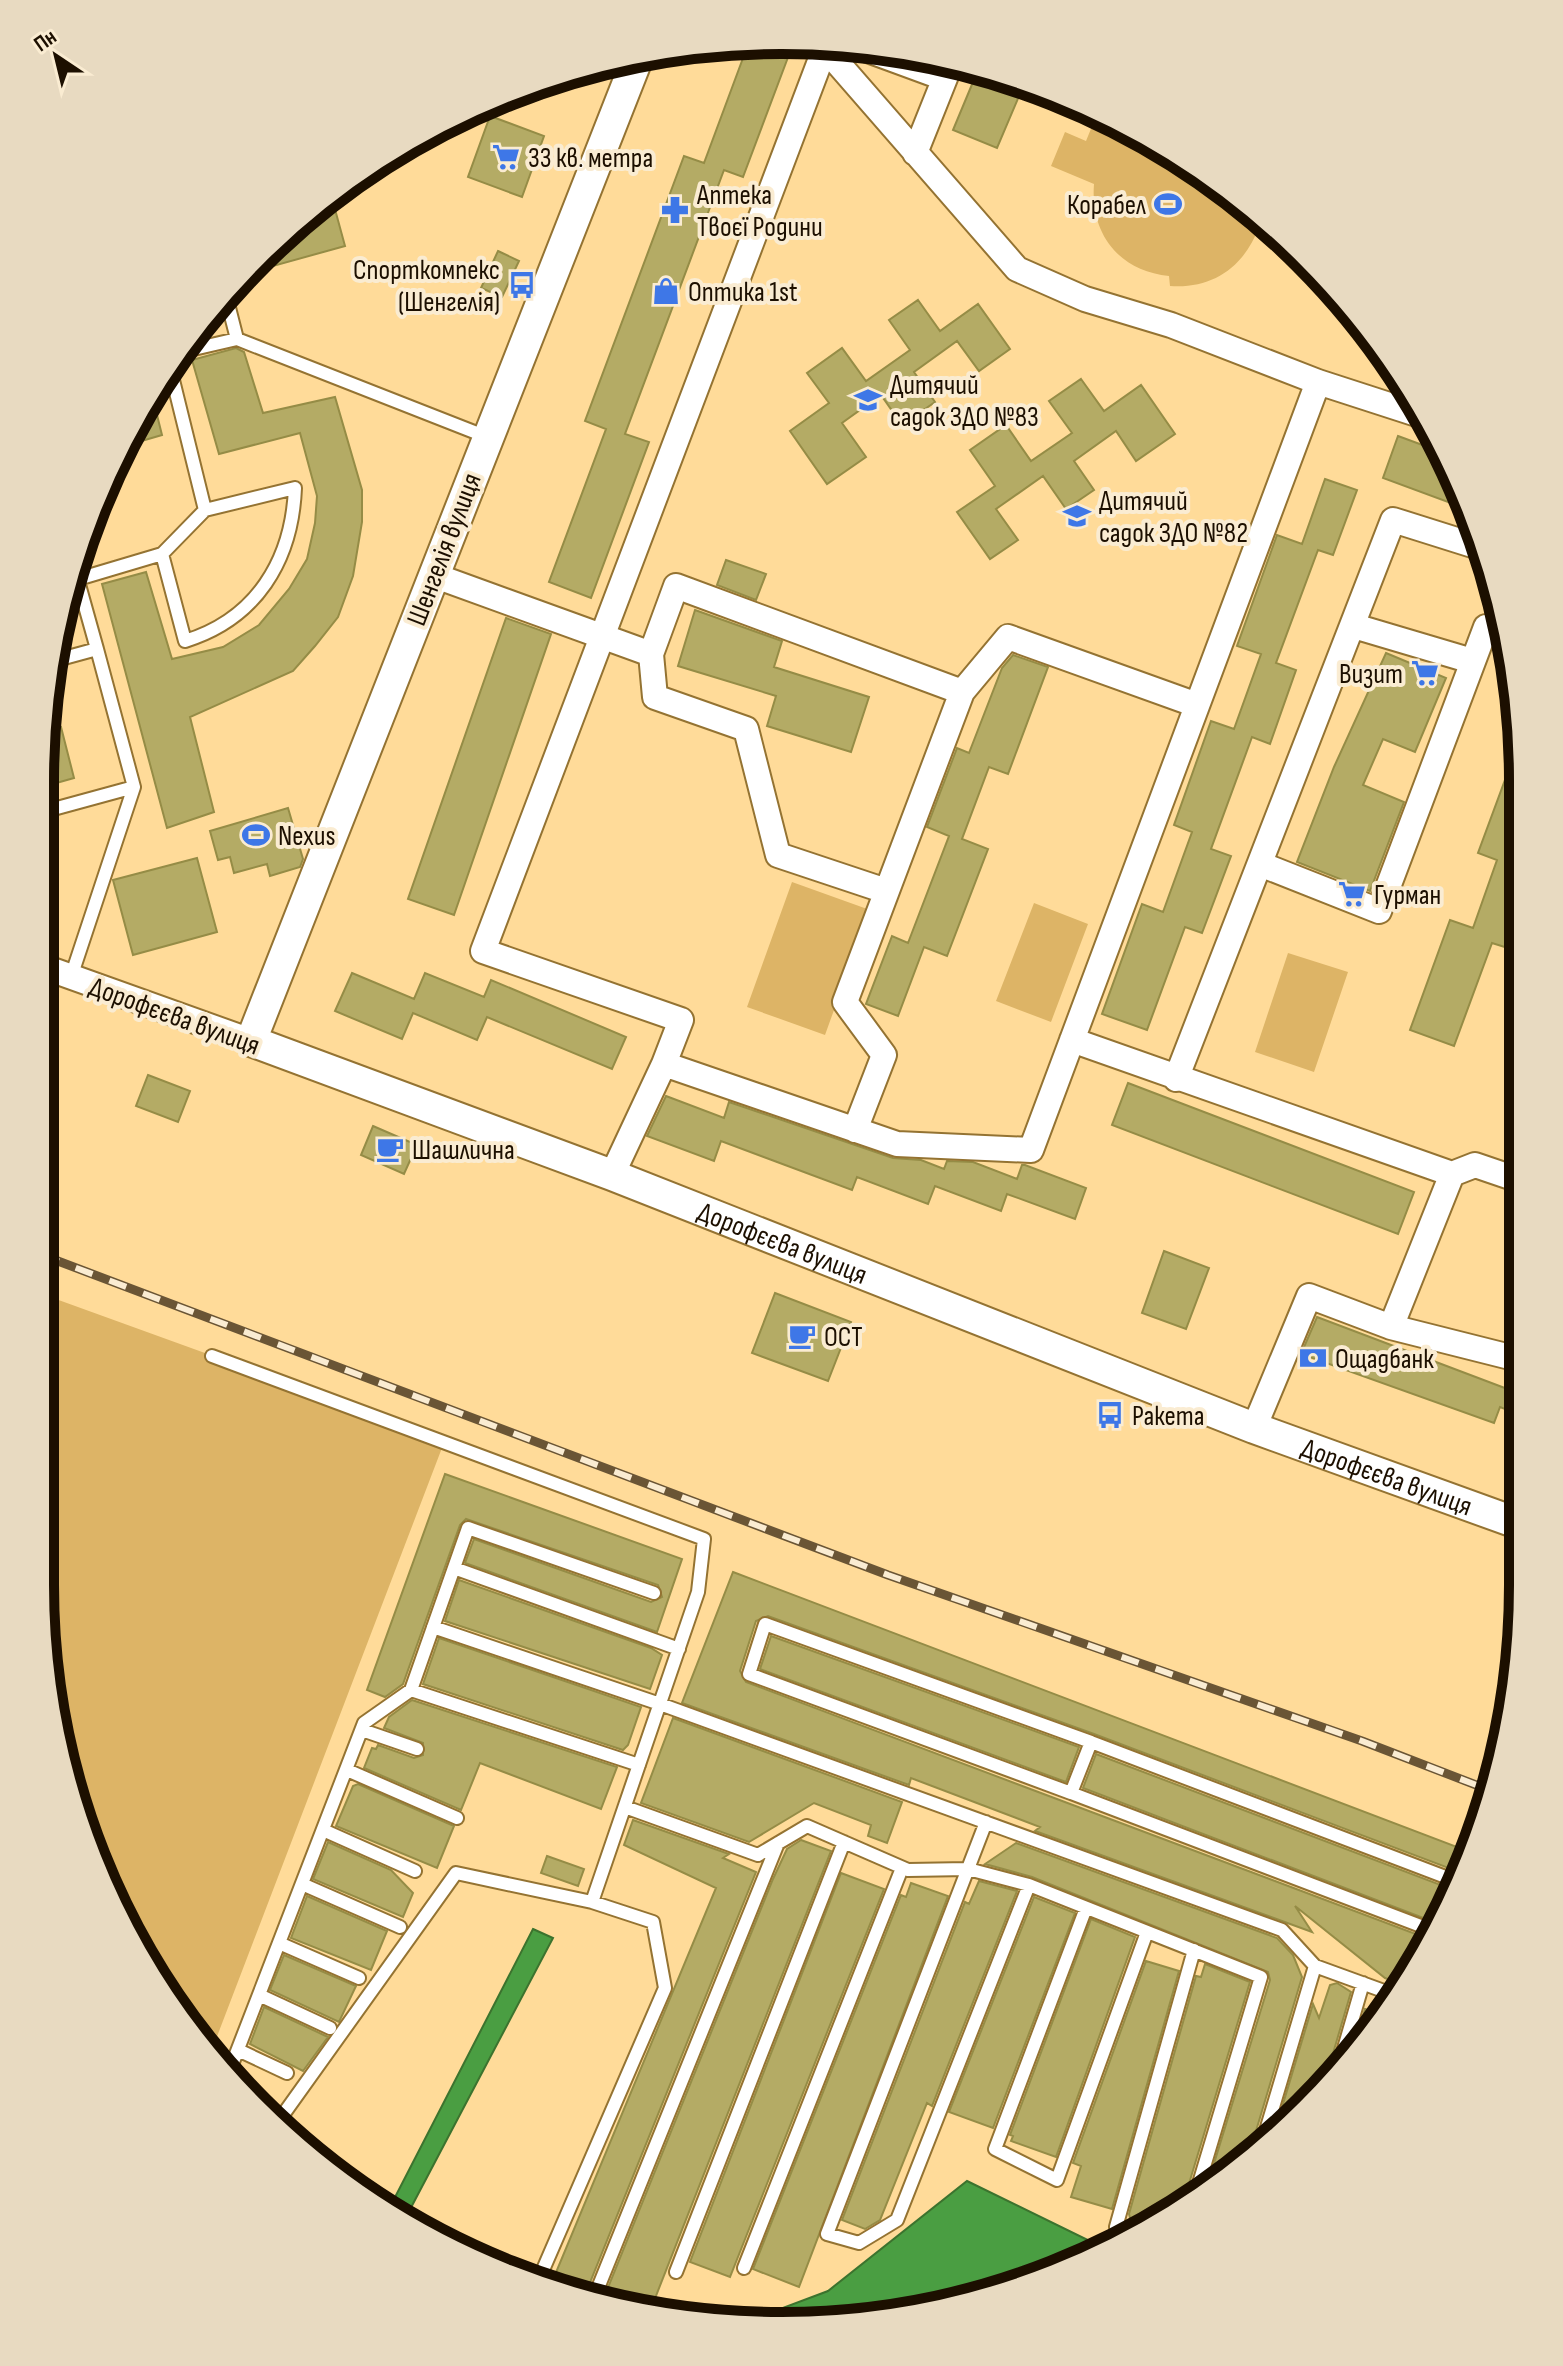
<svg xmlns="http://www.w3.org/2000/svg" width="1563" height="2366" font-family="'Sofia Sans Condensed',sans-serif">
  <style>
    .green { fill: #ddb466 }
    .water { fill: #4a9e42; stroke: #3c732e; stroke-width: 2 }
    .building { fill: #b4ab65; stroke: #958c46; stroke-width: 2 }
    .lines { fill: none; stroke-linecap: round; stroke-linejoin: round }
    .service-casing { stroke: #947332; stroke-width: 16 }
    .minor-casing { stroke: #947332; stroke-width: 28 }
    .tertiary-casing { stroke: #947332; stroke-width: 34 }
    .service { stroke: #fff; stroke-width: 12 }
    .minor { stroke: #fff; stroke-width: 24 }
    .tertiary { stroke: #fff; stroke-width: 30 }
    .rail-casing { stroke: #6a5535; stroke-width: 9 }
    .rail { stroke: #faecd2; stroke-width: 6; stroke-dasharray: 18; stroke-linecap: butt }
    .labels { text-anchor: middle; stroke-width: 8; stroke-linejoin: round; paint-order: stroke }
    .poi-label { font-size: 28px; fill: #1c0f00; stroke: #faecd2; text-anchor: start }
    .street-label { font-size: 28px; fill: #1c0f00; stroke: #faecd2 }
    .rim { fill: none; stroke: #1c0f00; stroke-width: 10 }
  </style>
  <rect width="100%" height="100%" fill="#ffdb99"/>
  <!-- green -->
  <path class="green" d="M1097 114 1153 140 1251 210 1247 221 1259 227C1244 267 1213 289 1170 286L1169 276C1119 271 1090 234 1094 184L1051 166 1065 132 1086 141Z
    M792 882 870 910 825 1035 747 1007Z
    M1034 903 1088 924 1051 1022 996 1001Z
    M1288 953 1348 972 1314 1072 1255 1052Z
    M42 1294 445 1440 213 2047 165 1997 79 1822 40 1584Z"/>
  <!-- water -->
  <path class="water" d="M533 1929 553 1938 406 2217 390 2207Z
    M967 2181 1102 2247 973 2301 740 2324 828 2291Z"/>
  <!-- building -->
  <path class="building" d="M749 42 793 44 743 177 724 170 625 434 649 442 591 598 549 582 606 429 585 421 684 156 704 163Z
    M978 70 1025 82 997 148 953 130Z
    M490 116 544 136 522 197 468 177Z
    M333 202 345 246 244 274 315 207Z
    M498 251 519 261 502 297 481 288Z
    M918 300 940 331 978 304 1010 349 979 371 957 341 914 372 935 402 902 425 881 395 842 423 866 457 827 484 790 431 829 403 807 373 842 348 866 381 910 350 889 320Z
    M236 348 244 352 263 413 335 397 362 490V522L353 576 338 617 315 646 293 671 190 717 214 812 167 828 102 584 146 572 172 659 223 647 259 625 289 589 307 559 315 523 317 496 300 433 219 454 192 360Z
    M1081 379 1104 411 1141 385 1175 434 1136 461 1116 431 1074 461 1094 490 1066 509 1043 476 996 509 1018 540 990 559 957 512 995 486 970 450 1006 425 1031 461 1072 433 1049 401Z
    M153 399 162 435 121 447 135 427Z
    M1398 436 1447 454 1467 509 1383 478Z
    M1325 479 1357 490 1333 555 1318 550 1276 663 1296 670 1270 744 1252 737 1211 849 1231 856 1202 933 1185 927 1147 1030 1102 1014 1142 904 1163 912 1192 832 1174 825 1211 721 1234 729 1261 654 1237 646 1277 535 1302 544Z
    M726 560 766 574 756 600 717 585Z
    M695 610 782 641 774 667 869 697 851 752 767 726 776 696 678 666Z
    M506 618 551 634 454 915 408 899Z
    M1386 653 1446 678 1415 752 1383 739 1363 785 1404 802 1370 891 1297 862 1334 767Z
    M1013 655 1048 667 1008 774 989 767 962 839 988 849 947 956 924 947 898 1016 866 1004 892 936 908 943 949 836 927 827 957 748 969 753 1002 668Z
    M61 727 74 778 46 786V731Z
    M1519 742 1521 852 1515 868 1521 870 1520 923 1511 949 1492 943 1454 1046 1410 1030 1450 920 1473 928 1497 860 1478 853Z
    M288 808 303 859 300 867 270 876 267 864 234 873 230 857 218 860 210 831Z
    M197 858 217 932 133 955 113 880Z
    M352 973 414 999 425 973 484 997 491 980 626 1037 612 1069 487 1017 477 1040 413 1013 402 1039 335 1011Z
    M148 1075 190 1091 178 1122 136 1106Z
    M1128 1083 1414 1192 1398 1234 1112 1125Z
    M666 1096 724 1118 729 1102 893 1158 921 1160 944 1169 947 1161 973 1162 1017 1179 1022 1165H1025L1086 1188 1075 1219 1007 1194 1001 1211 935 1186 928 1204 857 1177 852 1190 721 1141 714 1161 647 1136Z
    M373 1126 417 1145 404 1174 361 1155Z
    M1164 1251 1209 1268 1186 1329 1142 1313Z
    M775 1293 851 1322 828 1381 752 1353Z
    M1317 1317 1518 1393V1414L1500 1407 1494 1423 1301 1354Z
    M445 1474 682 1559 657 1632 465 1563 474 1539 651 1602 662 1597 658 1585 466 1519 460 1525 403 1684 385 1697 367 1690Z
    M733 1572 1465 1850 1459 1872 1094 1734 768 1616 756 1621 740 1671 746 1682 1429 1939 1399 1983 1385 1978 1295 1906 1312 1932 1035 1831 1040 1827 911 1778 909 1785 682 1703Z
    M459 1580 651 1648 662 1655 650 1689 445 1621Z
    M771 1636 1079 1747 1066 1782 760 1669Z
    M439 1638 641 1707 628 1745 623 1750 423 1684Z
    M412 1700 617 1767 601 1809 480 1763 461 1810 364 1768 372 1748 376 1749 378 1745 414 1758 423 1755V1743L384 1728 389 1717Z
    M673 1718 902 1802 887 1843 868 1836 871 1825 814 1803 749 1842 641 1803Z
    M1096 1754 1454 1890 1447 1912 1439 1924 1083 1788Z
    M358 1784 454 1826 437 1868 336 1826 353 1786Z
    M633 1820 729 1854 723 1858 756 1872 587 2290 552 2282 716 1888 624 1845Z
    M801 1840 831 1851 652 2306 605 2295 773 1879 787 1849Z
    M328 1842 391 1870 413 1893 403 1917 313 1879Z
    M1016 1843 1277 1938 1293 1955 1302 1977 1256 2131 1258 2140 1209 2180 1270 1980 1268 1972 1032 1877 985 1864Z
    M547 1856 584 1869 578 1886 541 1873Z
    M841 1873 884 1889 730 2277 690 2262Z
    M979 1881 1017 1891 932 2106 927 2103 880 2220 865 2229 842 2220 965 1902 969 1904Z
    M911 1883 948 1896 799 2287 753 2269 901 1895 906 1897Z
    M307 1896 387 1931 371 1970 291 1938Z
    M1034 1897 1075 1913 993 2128 949 2112Z
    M1091 1919 1135 1937 1056 2157 1011 2141 1013 2136 1010 2135Z
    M284 1955 356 1986 339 2022 270 1990Z
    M1146 1961 1179 1971 1112 2209 1071 2197 1081 2166 1073 2163Z
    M1205 1964 1250 1982 1188 2187 1190 2196 1154 2225 1130 2218 1129 2214 1196 1976 1201 1977Z
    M1337 1983 1351 1992 1327 2074 1329 2082 1277 2124 1313 2004 1319 2018 1330 1985Z
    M264 2007 328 2037 303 2071 250 2044Z
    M1365 2009 1379 2013 1352 2054Z"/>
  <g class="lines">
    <!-- service casing -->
    <g class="service-casing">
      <path id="service" d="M225 292 237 339
        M185 351 237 339 487 437
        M162 554 185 641C256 619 292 561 295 488L205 510
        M78 579 162 554 205 510 171 372
        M53 661 97 649 78 581
        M46 811 134 787 97 649
        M71 977 134 787
        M212 1356 704 1539 698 1592 592 1902
        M454 1568 679 1649
        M433 1627 660 1704 1282 1930 1315 1966 1265 2134
        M411 1690 468 1528 654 1593
        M362 1730 417 1749
        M347 1770 457 1818
        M1071 1793 749 1674 765 1624 1091 1742
        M625 1807 758 1855 807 1826 908 1870 968 1869 1029 1885 1261 1977 1197 2190
        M986 1822 827 2234 859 2243 897 2220 1029 1885
        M323 1830 415 1871
        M302 1884 400 1927
        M1086 1908 995 2149 1057 2180 1147 1932
        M1434 1931 1071 1793 1091 1742 1456 1881
        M279 1943 359 1978
        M1315 1966 1392 1994
        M259 1995 330 2028
        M238 2050 287 2073
        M231 2067 364 1723 411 1690 639 1765
        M1336 2076 1363 1983
        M280 2119 456 1873 592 1902 653 1922 665 1988 539 2279
        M1133 2234 1116 2227 1194 1950
        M744 2268 902 1868
        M676 2272 844 1842
        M596 2293 778 1843"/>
    </g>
    <!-- minor casing -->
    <g class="minor-casing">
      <path id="minor" d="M822 45 1017 269 1085 299 1171 325 1318 382 1423 416
        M857 46 936 75 942 61
        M915 153 951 63
        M433 575 651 654 676 586 962 692 845 1002 884 1055 855 1130
        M1354 626 1472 661
        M651 654 655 697 746 729 778 855 886 891
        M962 692 1008 637 1197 705
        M1260 864 1379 911 1486 627 1505 632
        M44 967 251 1041
        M1072 1040 1452 1174 1391 1327 1309 1296 1254 1428
        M664 1064 681 1020 483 951 825 48
        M1176 1079 1393 520 1482 548
        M1452 1174 1475 1165 1519 1180
        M612 1175 664 1064 897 1144 1031 1150 1318 382
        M1391 1327 1518 1359"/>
    </g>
    <!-- tertiary casing -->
    <g class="tertiary-casing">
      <g id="tertiary">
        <path id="s1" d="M638 57 251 1041 612 1175 1254 1428 1517 1523"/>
      </g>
    </g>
    <!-- service -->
    <use href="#service" class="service"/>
    <!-- minor -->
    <use href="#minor" class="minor"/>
    <!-- tertiary -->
    <use href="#tertiary" class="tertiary"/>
    <!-- rail casing -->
    <g class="rail-casing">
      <path id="rail" d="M42 1255 888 1575 1362 1741 1484 1788"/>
    </g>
    <!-- rail -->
    <use href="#rail" class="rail"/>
  </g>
  <!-- icons -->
  <defs>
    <g id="supermarket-bare" transform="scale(2.16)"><path d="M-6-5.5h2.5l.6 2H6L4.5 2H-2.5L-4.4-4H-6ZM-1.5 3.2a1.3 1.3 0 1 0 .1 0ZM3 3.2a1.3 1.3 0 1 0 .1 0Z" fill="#3e77e7" stroke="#faecd2" stroke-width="2.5" paint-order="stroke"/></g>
    <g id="stadium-bare" transform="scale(2.16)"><path d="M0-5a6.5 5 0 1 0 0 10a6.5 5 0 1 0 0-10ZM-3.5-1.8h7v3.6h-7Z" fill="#3e77e7" stroke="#faecd2" stroke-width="2.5" paint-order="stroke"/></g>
    <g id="pharmacy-bare" transform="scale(2.16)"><path d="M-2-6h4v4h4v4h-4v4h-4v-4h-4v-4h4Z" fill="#3e77e7" stroke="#faecd2" stroke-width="2.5" paint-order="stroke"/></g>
    <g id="bus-bare" transform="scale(2.16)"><path d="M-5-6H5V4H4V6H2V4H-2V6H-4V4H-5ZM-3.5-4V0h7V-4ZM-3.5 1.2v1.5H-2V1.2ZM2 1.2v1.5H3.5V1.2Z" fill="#3e77e7" stroke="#faecd2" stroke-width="2.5" paint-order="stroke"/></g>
    <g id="shop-bare" transform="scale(2.16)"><path d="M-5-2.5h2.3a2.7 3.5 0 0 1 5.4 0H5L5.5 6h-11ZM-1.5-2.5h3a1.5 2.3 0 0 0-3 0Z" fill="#3e77e7" stroke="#faecd2" stroke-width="2.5" paint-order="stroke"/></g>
    <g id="school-bare" transform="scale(2.16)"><path d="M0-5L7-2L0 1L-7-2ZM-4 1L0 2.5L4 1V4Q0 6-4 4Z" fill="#3e77e7" stroke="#faecd2" stroke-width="2.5" paint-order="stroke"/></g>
    <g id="cafe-bare" transform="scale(2.16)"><path d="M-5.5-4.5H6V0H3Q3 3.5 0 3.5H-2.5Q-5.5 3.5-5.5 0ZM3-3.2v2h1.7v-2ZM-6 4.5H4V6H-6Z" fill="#3e77e7" stroke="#faecd2" stroke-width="2.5" paint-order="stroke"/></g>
    <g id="bank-bare" transform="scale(2.16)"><path d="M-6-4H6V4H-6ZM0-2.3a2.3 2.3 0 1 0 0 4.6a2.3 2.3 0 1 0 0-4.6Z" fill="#3e77e7" stroke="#faecd2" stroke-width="2.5" paint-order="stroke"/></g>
  </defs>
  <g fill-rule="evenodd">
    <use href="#supermarket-bare" x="506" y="157"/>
    <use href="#stadium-bare" x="1168" y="204"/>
    <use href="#pharmacy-bare" x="675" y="210"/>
    <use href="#bus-bare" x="522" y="285"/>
    <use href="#shop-bare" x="666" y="291"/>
    <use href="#school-bare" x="868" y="400"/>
    <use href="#school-bare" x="1077" y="516"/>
    <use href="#supermarket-bare" x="1425" y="673"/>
    <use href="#stadium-bare" x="256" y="835"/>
    <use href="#supermarket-bare" x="1352" y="894"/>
    <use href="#cafe-bare" x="390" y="1149"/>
    <use href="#cafe-bare" x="802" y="1336"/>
    <use href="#bank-bare" x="1313" y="1358"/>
    <use href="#bus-bare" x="1110" y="1415"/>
  </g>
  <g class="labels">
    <!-- poi labels -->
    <g class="poi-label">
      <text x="528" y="167">33 кв. метра</text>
      <text x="697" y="204">Аптека<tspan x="697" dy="32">Твоєї Родини</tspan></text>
      <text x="1146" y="214" text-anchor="end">Корабел</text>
      <text x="500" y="279" text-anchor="end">Спорткомпекс<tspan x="500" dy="32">(Шенгелія)</tspan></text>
      <text x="688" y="301">Оптика 1st</text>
      <text x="890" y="394">Дитячий<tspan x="890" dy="32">садок ЗДО №83</tspan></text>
      <text x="1099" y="510">Дитячий<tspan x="1099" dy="32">садок ЗДО №82</tspan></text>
      <text x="1403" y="683" text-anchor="end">Визит</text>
      <text x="278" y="845">Nexus</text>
      <text x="1374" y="904">Гурман</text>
      <text x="412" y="1159">Шашлична</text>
      <text x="824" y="1346">ОСТ</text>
      <text x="1335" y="1368">Ощадбанк</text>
      <text x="1132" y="1425">Ракета</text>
    </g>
    <!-- street labels -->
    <g class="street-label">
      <text transform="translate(443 549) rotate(-69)" y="10">Шенгелія вулиця</text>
      <text transform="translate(175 1015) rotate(20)" y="10">Дорофєєва вулиця</text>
      <text dy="10" stroke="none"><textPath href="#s1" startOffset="1626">Дорофєєва вулиця</textPath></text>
      <text dy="10" stroke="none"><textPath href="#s1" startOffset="2274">Дорофєєва вулиця</textPath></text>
    </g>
  </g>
  <!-- crop -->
  <path d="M0 0H1563V2366H0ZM781 54H782A727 727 0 0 1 1509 781V1585A727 727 0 0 1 782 2312H781A727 727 0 0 1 54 1585V781A727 727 0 0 1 781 54Z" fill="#e8dac1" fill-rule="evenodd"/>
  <path class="rim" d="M781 54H782A727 727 0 0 1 1509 781V1585A727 727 0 0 1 782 2312H781A727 727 0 0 1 54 1585V781A727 727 0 0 1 781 54Z"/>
  <!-- north arrow -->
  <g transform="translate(56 56) rotate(325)" stroke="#faecd2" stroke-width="6" paint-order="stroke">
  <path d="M0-6L14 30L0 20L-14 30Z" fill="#1c0f00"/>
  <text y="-12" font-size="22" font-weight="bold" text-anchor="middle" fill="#1c0f00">Пн</text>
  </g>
</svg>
